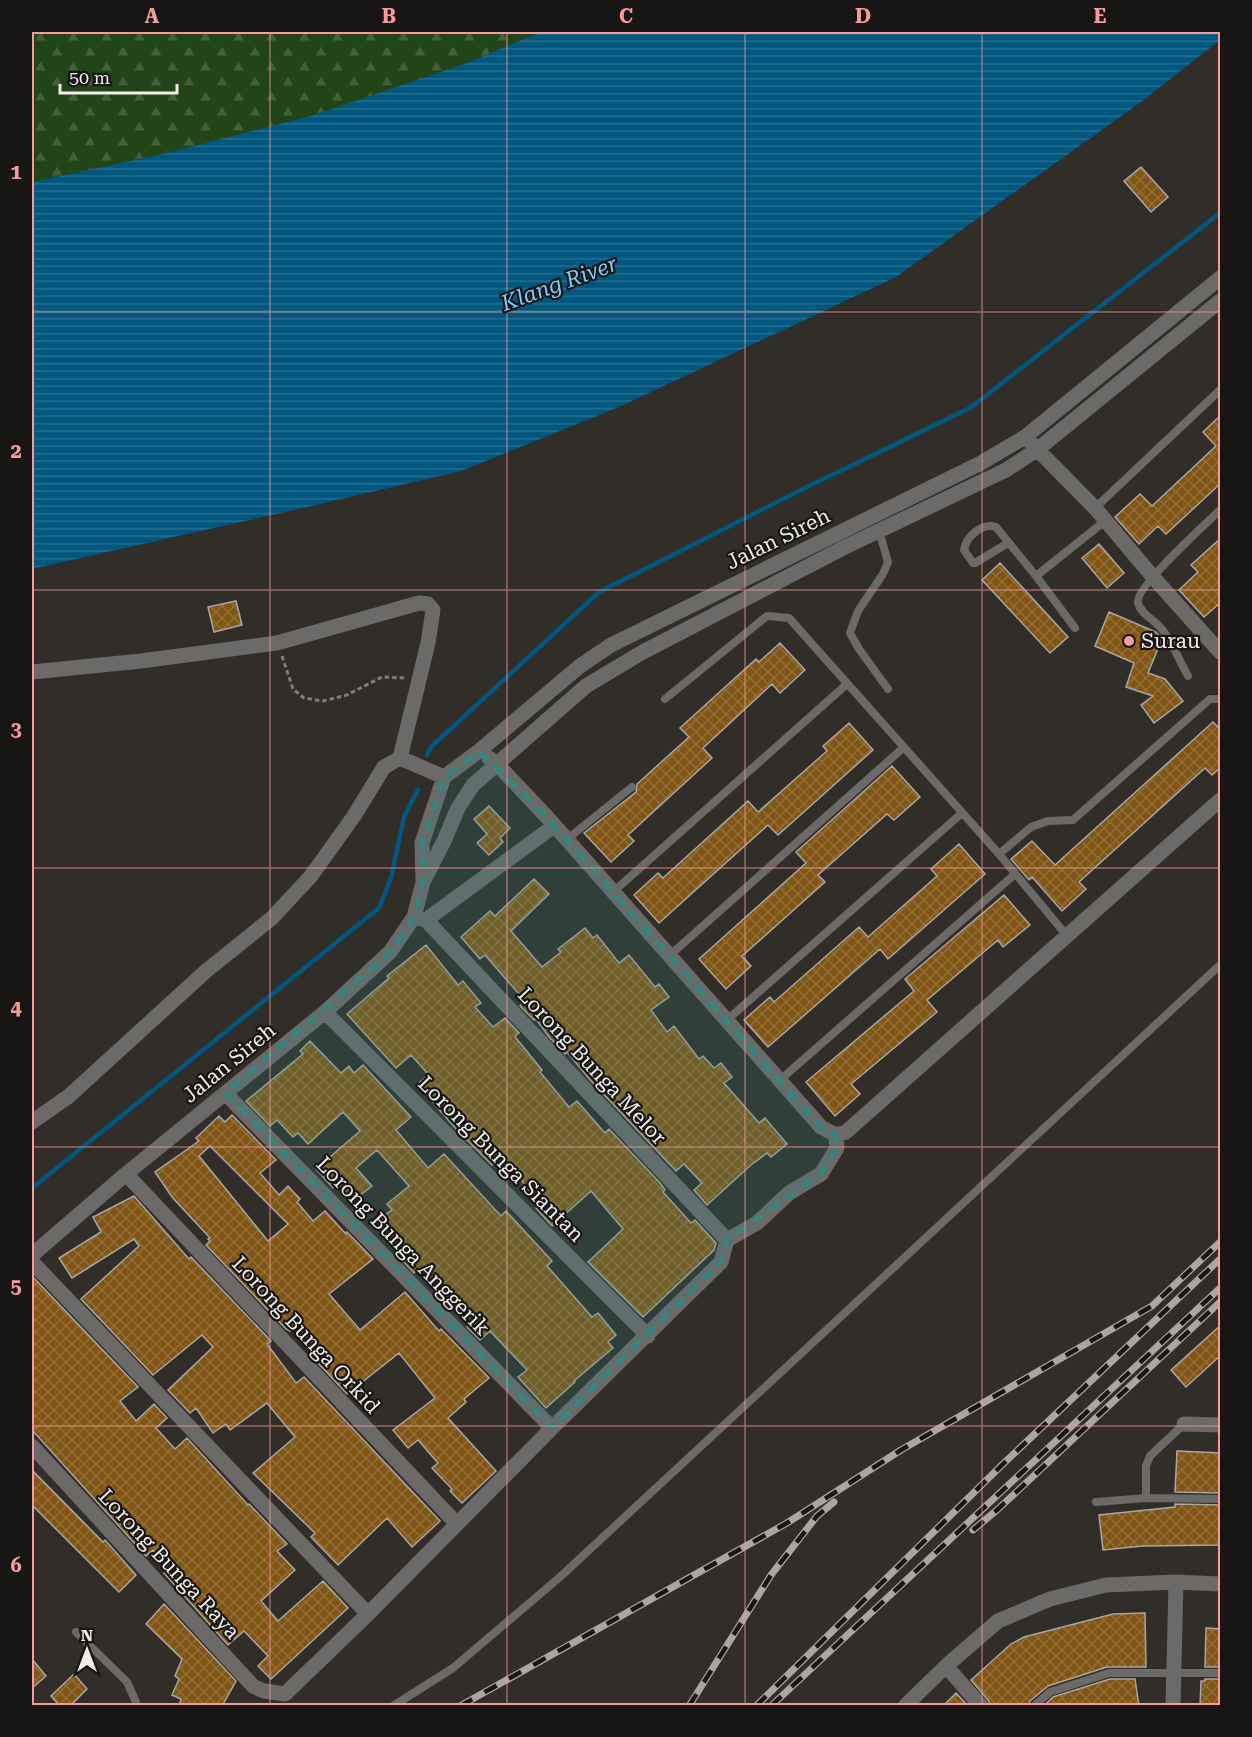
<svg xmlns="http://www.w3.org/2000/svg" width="1252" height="1737" font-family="'Roboto Serif',serif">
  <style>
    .forest { fill: url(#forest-firs) }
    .water { fill: url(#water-rules) }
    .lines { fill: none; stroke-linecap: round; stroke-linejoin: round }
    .stream { stroke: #01577e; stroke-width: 4.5 }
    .building { fill: url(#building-cross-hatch); stroke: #aaa6a1; stroke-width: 1.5; fill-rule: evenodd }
    .path { stroke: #827e7b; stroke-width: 3; stroke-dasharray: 4.5 3; stroke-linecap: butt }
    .lane { stroke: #6c6a68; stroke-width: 8 }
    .street { stroke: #6c6a68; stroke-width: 15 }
    .rail-casing { stroke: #a9a6a3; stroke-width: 7 }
    .rail { stroke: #171614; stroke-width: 4.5; stroke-dasharray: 14; stroke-linecap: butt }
    .marked { fill: #318881; fill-opacity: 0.2; stroke: #318881; stroke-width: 4.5; stroke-dasharray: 12 8; stroke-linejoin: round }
    .grid { fill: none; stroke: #f59b9c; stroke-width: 1.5; stroke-opacity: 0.55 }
    .poi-dot { fill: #f59b9c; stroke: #171614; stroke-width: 2 }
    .labels { text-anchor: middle; stroke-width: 4.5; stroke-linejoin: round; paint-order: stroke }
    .street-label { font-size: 21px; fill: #f0edeb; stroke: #171614 }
    .poi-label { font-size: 21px; fill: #f0edeb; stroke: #171614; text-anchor: start }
    .water-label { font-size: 22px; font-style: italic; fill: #80cafa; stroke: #171614 }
    .neatline { fill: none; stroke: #f59b9c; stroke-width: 2 }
    .grid-label { font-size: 20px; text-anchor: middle; font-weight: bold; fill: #f59b9c }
  </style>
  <defs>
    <pattern id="forest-firs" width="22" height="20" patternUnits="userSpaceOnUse" patternTransform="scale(1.5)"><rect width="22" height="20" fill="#214517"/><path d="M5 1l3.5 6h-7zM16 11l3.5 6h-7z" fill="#426039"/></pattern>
    <pattern id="water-rules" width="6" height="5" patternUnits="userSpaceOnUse" patternTransform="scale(1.5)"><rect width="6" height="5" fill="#01577e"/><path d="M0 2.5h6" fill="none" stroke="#266f90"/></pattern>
    <pattern id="building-cross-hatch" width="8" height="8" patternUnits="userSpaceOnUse" patternTransform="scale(1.5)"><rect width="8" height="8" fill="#815515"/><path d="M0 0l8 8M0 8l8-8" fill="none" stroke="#936e37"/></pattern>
  </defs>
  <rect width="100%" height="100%" fill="#312d29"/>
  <!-- forest -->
  <path class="forest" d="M32 32H541L464 64 314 115 167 153 32 182Z"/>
  <!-- water -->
  <path class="water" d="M541 32H1220V40L1141 102 896 277 619 407 461 471 303 508 32 569V182L167 153 314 115 464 64Z"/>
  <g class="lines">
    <!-- stream -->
    <path class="stream" d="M427 755 431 747 599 592 805 488 970 408 1220 213
      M32 1188 379 908 391 878 404 817 418 790"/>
  </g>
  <!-- building -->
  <path class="building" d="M1141 167 1168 197 1151 212 1124 181Z
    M1221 415V483L1166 534 1158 526 1139 544 1115 517 1140 494 1152 506 1216 446 1203 432Z
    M1221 538V602L1204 617 1179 590 1198 572 1191 565Z
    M1099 544 1124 573 1107 588 1082 558Z
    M1000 563 1068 637 1050 653 982 580Z
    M236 601 242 625 214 632 208 607Z
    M1109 612 1156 632 1162 639 1148 673 1165 679 1183 701 1154 723 1141 705 1153 696 1126 687 1134 663 1095 646Z
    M780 643 805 670 780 693 772 684 703 748 712 758 628 835 634 841 611 862 584 833 636 792 637 784 689 737 680 728 756 659 759 662Z
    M1213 722 1221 730V767L1212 775 1205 768 1079 882 1086 889 1062 911 1032 877 1029 880 1011 859 1032 841 1055 865Z
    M849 723 873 750 778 835 768 825 659 923 634 895 658 873 663 878 748 801 758 812 827 751 823 746Z
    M892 766 920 797 894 820 887 814 818 875 825 882 742 956 751 966 726 989 699 959 806 863 796 852Z
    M489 806 510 828 500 838 503 842 489 855 477 843 487 834 474 819Z
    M959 844 985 874 888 959 880 949 768 1047 744 1020 770 997 774 1002 859 927 868 937 937 876 931 869Z
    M534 879 549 894 511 931 542 967 561 952 558 949 585 928 593 938 597 935 619 963 629 955 655 987 659 984 669 997 651 1010 667 1032 674 1026 699 1059 703 1056 714 1068 721 1063 732 1077 724 1083 759 1123 765 1118 787 1144 771 1157 767 1153 751 1165 707 1205 694 1190 702 1183 684 1164 676 1171 591 1081 567 1052 565 1054 549 1037 536 1019 534 1020 520 1006 525 1001 485 955 480 959 461 937 490 911 495 916Z
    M1004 895 1030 925 1003 947 998 940 927 1000 937 1012 851 1084 860 1094 835 1116 806 1082 914 991 905 979Z
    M426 945 458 985 463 981 481 1003 475 1007 493 1027 505 1018 519 1033 515 1036 516 1038 542 1070 540 1072 569 1107 577 1101 605 1133 609 1129 661 1184 665 1190 663 1192 691 1223 695 1220 716 1243 714 1250 643 1317 588 1262 623 1229 591 1191 552 1226 536 1208 540 1205 503 1156 492 1165 456 1129 435 1105 419 1083 429 1075 411 1055 396 1068 347 1014 389 978 387 976Z
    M310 1041 341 1073 349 1066 354 1073 363 1065 411 1117 396 1130 428 1168 444 1154 501 1216 506 1211 552 1261 547 1266 592 1317 598 1313 616 1335 608 1342 613 1348 574 1381 575 1382 546 1408 518 1377 527 1370 490 1331 480 1340 467 1327 476 1319 453 1294 447 1299 419 1268 414 1273 401 1259 404 1257 381 1229 386 1224 381 1218 392 1210 387 1204 409 1186 377 1150 356 1168 372 1186 353 1201 338 1183 333 1188 316 1169 360 1131 343 1112 308 1144 298 1133 293 1137 277 1120 270 1126 246 1101 303 1054 300 1051Z
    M232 1115 276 1160 260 1173 279 1195 288 1186 300 1199 297 1202 313 1221 325 1211 346 1234 347 1232 373 1259 329 1294 360 1330 405 1292 439 1331 441 1329 489 1378 464 1399 466 1402 448 1418 496 1471 462 1503 450 1491 452 1489 432 1468 438 1463 418 1440 408 1448 393 1430 435 1398 399 1353 347 1394 319 1364 325 1359 296 1325 290 1331 286 1329 206 1245 210 1241 208 1239 210 1238 172 1197 155 1172 199 1141 196 1138 219 1116 225 1122ZM210 1146 288 1224 268 1241 199 1156Z
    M134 1196 189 1259 191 1257 271 1341 267 1344 296 1383 304 1377 440 1521 412 1547 387 1518 338 1565 311 1537 315 1533 253 1473 295 1437 267 1403 230 1430 226 1424 213 1433 196 1408 190 1413 168 1390 213 1347 202 1335 153 1375 81 1299 139 1246 134 1239 72 1278 59 1258 101 1232 93 1217Z
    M32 1276 138 1387 120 1401 136 1421 154 1404 167 1418 156 1428 175 1449 187 1438 248 1505 249 1504 287 1544 277 1551 295 1570 261 1601 278 1621 323 1581 348 1608 271 1679 258 1666 268 1656 244 1631 228 1645 164 1573 169 1568 153 1550 146 1556 32 1430Z
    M1221 1325V1355L1186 1387 1171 1370Z
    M1177 1451 1221 1453V1493L1175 1492Z
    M32 1470 103 1542 105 1540 136 1575 119 1592 32 1505Z
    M1175 1504 1221 1505V1545L1143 1546 1103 1550 1099 1515 1175 1507Z
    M164 1604 236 1681 222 1706H179L181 1699 172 1695 179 1679 175 1676 182 1659 146 1624Z
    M1145 1613 1146 1667H1107L1048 1686 1030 1701 1028 1706H991L988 1700 971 1680 1011 1644 1024 1637 1113 1614Z
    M1206 1628 1221 1629V1667H1205Z
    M32 1659 46 1676 32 1688Z
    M74 1674 87 1689 70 1706H60L51 1696Z
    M1110 1679H1135L1139 1706H1044L1053 1697Z
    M1205 1679H1221V1706H1200L1201 1681H1205Z
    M956 1693 968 1706H943Z"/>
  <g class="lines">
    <!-- path -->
    <path class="path" d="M282 656 293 689 304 698 323 701 347 695 382 677 405 678"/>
    <!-- lane -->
    <path class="lane" d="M1095 508 1220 390
      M879 531 888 562 883 574 858 611 850 633 859 649 888 689
      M1008 543 975 563H973L964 550C966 537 982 522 996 527L1036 576
      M1075 628 1036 576 1105 521
      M1188 676C1179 661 1172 640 1160 627 1153 619 1141 614 1138 603 1134 588 1207 523 1220 510
      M665 699 767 616 789 618 999 854 1068 937
      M566 840 632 787
      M999 854 1031 827 1048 821 1073 820 1210 699H1220
      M613 892 847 684
      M669 956 903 748
      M727 1020 962 813
      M780 1080 1015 874
      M1146 1498V1466L1150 1456 1184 1424
      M1096 1502 1146 1498 1220 1499
      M76 1632 127 1682 136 1702V1706
      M393 1706 453 1668 560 1577 1220 965
      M1034 1706 1050 1692 1109 1673H1220"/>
    <!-- street -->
    <path class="street" d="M1031 443 1095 508 1153 577 1220 652
      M32 672 141 661 277 643 419 603 428 604 433 610 428 643 400 758
      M489 758 497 764 547 817 821 1127 836 1135 846 1132 1220 800
      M423 879 422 843 444 777 479 751 580 666 611 645 979 464 1025 437 1220 278
      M418 918 426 920 554 826
      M426 920 727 1240
      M325 1012 648 1336
      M225 1093 552 1428
      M32 1122 69 1096 206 971 272 918 311 876 354 816 384 767 400 758 444 777
      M126 1174 457 1524
      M32 1255 126 1174 325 1012 390 952 414 917 423 882 444 841 458 808 473 785 586 686 641 653 843 548 1006 470 1038 449 1220 301
      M32 1262 368 1614
      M1184 1424 1220 1425
      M32 1446 253 1686 264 1691 285 1694 368 1614 552 1428 721 1262 727 1240 757 1223 789 1193 821 1174 837 1148 836 1135
      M946 1666 981 1706
      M905 1706 946 1666 998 1621 1050 1599 1106 1585 1176 1582 1220 1584
      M1173 1706 1176 1582"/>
    <!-- rail casing -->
    <g class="rail-casing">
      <path id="rail" d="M973 1530 997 1510 1220 1302
        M460 1706 787 1523 901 1450 1152 1306 1220 1242
        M689 1706 771 1575 817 1516 834 1502
        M756 1706 1004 1463 1220 1259
        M771 1706 1220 1288"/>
    </g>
    <!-- rail -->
    <use href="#rail" class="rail"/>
  </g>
  <!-- marked area -->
  <path class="marked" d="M479 751 547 817 821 1127 836 1135 837 1148 821 1174 727 1240 721 1262 552 1428 225 1093 390 952 414 917 423 882 422 843 444 777Z"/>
  <!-- grid -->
  <path class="grid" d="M270 32V1706M507 32V1706M745 32V1706M982 32V1706M32 312H1220M32 590H1220M32 868H1220M32 1147H1220M32 1426H1220"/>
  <!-- markers -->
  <circle class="poi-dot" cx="1129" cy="641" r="6"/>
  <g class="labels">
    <!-- street labels -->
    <g class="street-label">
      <text transform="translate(778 539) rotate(-26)" y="7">Jalan Sireh</text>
      <text transform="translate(229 1063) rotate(-39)" y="7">Jalan Sireh</text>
      <text transform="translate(592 1066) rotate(47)" y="7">Lorong Bunga Melor</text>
      <text transform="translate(501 1159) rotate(45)" y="7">Lorong Bunga Siantan</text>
      <text transform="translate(403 1246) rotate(46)" y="7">Lorong Bunga Anggerik</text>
      <text transform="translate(306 1335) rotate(47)" y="7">Lorong Bunga Orkid</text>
      <text transform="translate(169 1564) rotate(47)" y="7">Lorong Bunga Raya</text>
    </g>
    <!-- poi labels -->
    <g class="poi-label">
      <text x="1141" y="648">Surau</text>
    </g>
    <!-- water labels -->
    <g class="water-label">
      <text transform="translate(559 283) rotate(-20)" y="8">Klang River</text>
    </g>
  </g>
  <!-- border -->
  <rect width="1252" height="1737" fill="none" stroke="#171614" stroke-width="66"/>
  <!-- north arrow -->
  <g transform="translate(87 1650)" stroke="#171614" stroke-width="4.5" paint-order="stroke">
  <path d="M0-4.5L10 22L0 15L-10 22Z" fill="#f0edeb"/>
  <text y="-9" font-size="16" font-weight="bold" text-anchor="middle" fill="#f0edeb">N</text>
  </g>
  <!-- scale -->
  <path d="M60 84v9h117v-9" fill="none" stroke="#f0edeb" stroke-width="3"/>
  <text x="69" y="84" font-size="18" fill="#f0edeb" stroke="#171614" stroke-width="4.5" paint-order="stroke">50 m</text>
  <rect x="33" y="33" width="1186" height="1671" class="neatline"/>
  <g class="grid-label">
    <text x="152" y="23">A</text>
    <text x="389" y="23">B</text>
    <text x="626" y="23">C</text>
    <text x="863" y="23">D</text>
    <text x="1100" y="23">E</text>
    <text x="16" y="179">1</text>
    <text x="16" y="458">2</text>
    <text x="16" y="736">3</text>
    <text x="16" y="1015">4</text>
    <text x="16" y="1293">5</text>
    <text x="16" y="1572">6</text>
  </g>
</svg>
